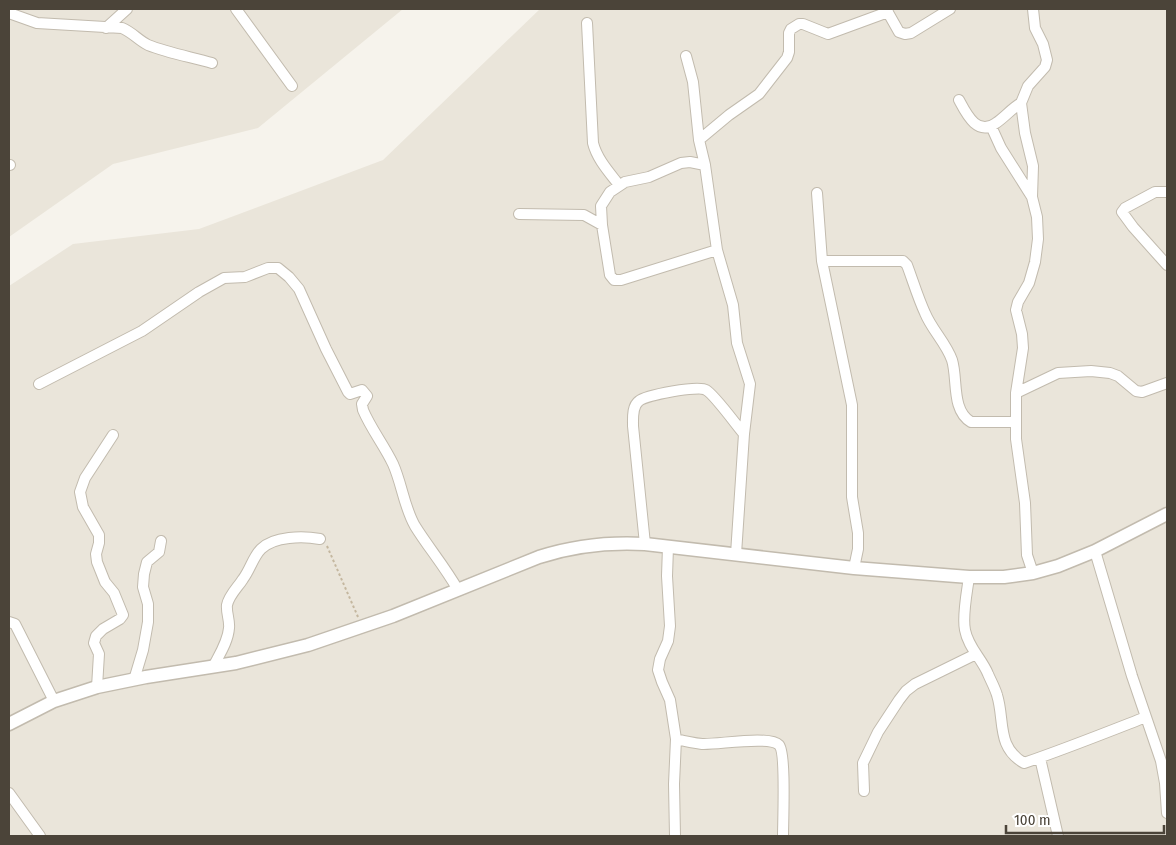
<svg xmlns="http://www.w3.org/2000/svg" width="1176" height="845" font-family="'Fira Sans Condensed',sans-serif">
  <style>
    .residential { fill: #eae5da }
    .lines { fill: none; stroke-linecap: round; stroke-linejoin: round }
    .minor-casing { stroke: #c2bbae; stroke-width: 12 }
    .tertiary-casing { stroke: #c2bbae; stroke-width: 15 }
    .path { stroke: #c4b79f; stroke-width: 2; stroke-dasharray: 2.5 2.5; stroke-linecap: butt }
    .minor { stroke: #fff; stroke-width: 10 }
    .tertiary { stroke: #fff; stroke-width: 12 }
  </style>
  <rect width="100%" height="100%" fill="#f6f3ec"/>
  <!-- residential -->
  <path class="residential" d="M9 9H403L258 128 113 164 9 237Z
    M540 9H1167V836H9V286L73 244 199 229 383 160Z"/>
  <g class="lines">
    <!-- minor casing -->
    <g class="minor-casing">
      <path id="minor" d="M236 9 292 86
        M886 9 899 32 905 34 911 33 950 9
        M9 13 37 23 122 28C132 32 138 40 148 45 168 53 191 57 212 63
        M587 23 593 143C597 159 609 172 619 185
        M106 28 127 9
        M686 56 693 82 699 140 705 165 717 250 733 305 737 343 750 384 744 434 736 554
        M959 100C966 113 977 137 996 123 1005 117 1011 109 1021 103
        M991 126 1001 148 1032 197 1037 217 1038 239 1035 262 1029 283 1018 302 1016 310 1022 334 1023 348 1016 393V439L1025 503 1027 555 1033 573
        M699 140 729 115 759 94 787 58 789 52V33L791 29 799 24H803L828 34 888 12
        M9 165H10
        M705 165 690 162 681 163 649 177 625 182 610 192 601 206 602 225 610 275 614 280H621L717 250
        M1167 192H1155L1125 208 1122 212 1133 227 1167 265
        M817 193 822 261 852 405V497L858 533V549L854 568
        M1032 197 1033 166 1025 133 1021 103 1028 86 1045 67 1047 60 1043 44 1035 28 1033 9
        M519 214 584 215 602 225
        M822 261H903L907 265C913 281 918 298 925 313 932 330 946 343 952 360 958 379 951 410 971 422H1016
        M39 384 142 331 199 292 224 278 245 277 268 268H278L289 277 299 289 326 349 348 392 350 394 362 390 367 396 362 404 363 410C371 429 384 445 393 464 402 484 404 507 415 526 428 547 445 567 458 590
        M1016 393 1058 373 1091 371 1110 373 1118 376 1136 391 1142 392 1167 383
        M645 544 633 426C633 418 632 406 639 401 646 395 699 385 706 390 714 394 737 426 744 434
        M668 547 667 576 670 626 668 641 660 659 658 670 662 682 670 700 676 739 674 784 675 836
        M1095 551 1132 676 1161 761 1165 783 1167 813
        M969 577C967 592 962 616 965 630 968 647 982 659 988 674 991 681 995 688 997 695 1005 720 996 747 1024 763 1065 749 1105 733 1146 717
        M9 622 15 624 54 701
        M213 667C219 655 228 642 229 628 230 621 226 612 227 605 229 595 238 587 243 579 250 570 253 557 261 549 274 536 303 536 320 539
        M134 680 143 650 148 622V604L143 587 144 574 147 562 159 552 161 541
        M97 687 99 654 94 643 96 636 103 629 120 619 123 615 114 593 105 582 97 562 96 554 99 543V535L83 507 80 492 85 478 113 435
        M676 739C684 741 693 743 702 744 717 745 769 735 779 745 786 752 783 822 783 836
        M1040 758 1058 836
        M864 791 863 763 878 732 899 700 906 691 915 684 976 654
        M9 793 40 836"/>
    </g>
    <!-- tertiary casing -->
    <g class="tertiary-casing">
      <path id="tertiary" d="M9 724 54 701 97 687 146 677 236 663 308 645 393 616 539 557C573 546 609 542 645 544L854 568 969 577H1004L1033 573 1058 566 1095 551 1167 514"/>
    </g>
    <!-- path -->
    <path class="path" d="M327 546 358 617"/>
    <!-- minor -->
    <use href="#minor" class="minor"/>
    <!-- tertiary -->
    <use href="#tertiary" class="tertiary"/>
  </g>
  <!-- border -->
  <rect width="1176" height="845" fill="none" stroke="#4b4439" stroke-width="20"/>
  <!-- scale -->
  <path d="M1006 825v8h158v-8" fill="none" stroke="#4b4439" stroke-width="2.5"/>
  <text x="1014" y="825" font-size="15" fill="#4b4439" stroke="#ffffff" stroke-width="4" paint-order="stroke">100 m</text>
</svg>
